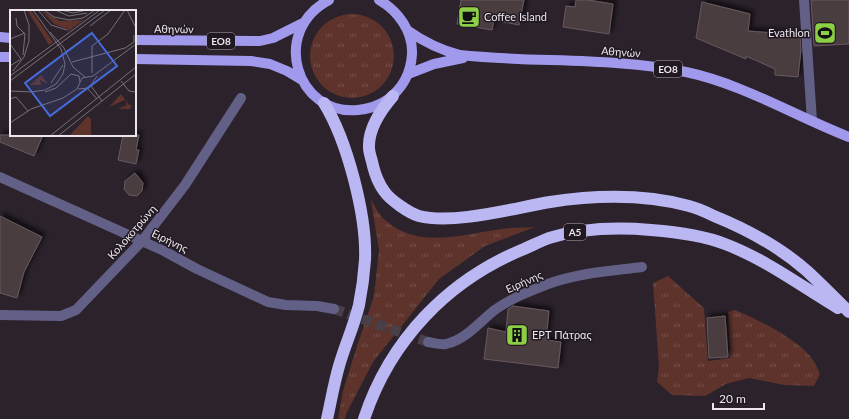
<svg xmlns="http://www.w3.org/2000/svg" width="849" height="419" font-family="Lato,sans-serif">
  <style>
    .grass { fill: url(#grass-tufts) }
    .building { fill: #4a3c40; stroke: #68595e; filter: url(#shadow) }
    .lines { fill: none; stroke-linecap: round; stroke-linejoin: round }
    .minor-tunnel { stroke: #483f49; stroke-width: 10; stroke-dasharray: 10 5; stroke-linecap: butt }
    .minor { stroke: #636088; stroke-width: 10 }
    .major { stroke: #a199ec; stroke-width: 10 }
    .highway { stroke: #bbb7f3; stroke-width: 12 }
    .labels { text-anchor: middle; stroke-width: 3; stroke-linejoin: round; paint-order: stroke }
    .shield { fill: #211922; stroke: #afa8b0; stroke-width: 1 }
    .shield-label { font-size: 10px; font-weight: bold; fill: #ece6ed }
    .poi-label { font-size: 11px; fill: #ece6ed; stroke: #211922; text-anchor: start }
    .street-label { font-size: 11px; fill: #ece6ed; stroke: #211922 }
    .inset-road { fill: none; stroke: #787079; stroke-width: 1 }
    .view { fill: #466cdc; fill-opacity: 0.15; stroke: #466cdc; stroke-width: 2 }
    .inset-edge { fill: none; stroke: #ece6ed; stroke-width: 2 }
  </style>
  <defs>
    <pattern id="grass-tufts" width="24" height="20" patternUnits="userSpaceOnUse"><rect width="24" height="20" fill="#5d332c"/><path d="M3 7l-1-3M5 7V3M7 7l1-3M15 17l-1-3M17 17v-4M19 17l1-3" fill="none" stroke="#74514b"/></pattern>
    <filter id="shadow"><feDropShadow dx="3.5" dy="-3.5" stdDeviation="2" flood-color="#0009"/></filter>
  </defs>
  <rect width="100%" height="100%" fill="#2b222c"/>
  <!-- grass -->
  <path class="grass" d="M310 56a42 42 0 1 1 84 0a42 42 0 1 1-84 0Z
    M371 200C375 206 379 215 385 220 419 250 462 234 502 229 513 227 524 228 535 227L485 246 439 279 373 362 346 414 345 419H338L343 391 358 343 374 296 379 250Z
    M668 276 704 308 708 361 730 358 728 312 735 310C757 319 800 340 813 360 816 364 818 370 820 374L814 386 784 385 749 378 726 384 705 396 672 395 657 382 659 367 653 283Z"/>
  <!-- building -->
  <path class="building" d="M461 0H524L519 25 494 20 492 30 457 24Z
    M576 0H588L613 4 609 34 563 27 566 6 575 7Z
    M811 0H849V44L814 46Z
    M702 2 750 14 748 31 800 35 801 50 798 77 775 75V69L746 56V59L696 38Z
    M0 135H43L34 156 0 142Z
    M123 135H139L136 150H139L136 164 118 160Z
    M135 173 143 183 142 191 137 196 129 195 124 189 125 181Z
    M0 216 42 237 24 272 17 298 0 293Z
    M513 306 549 311 546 340 561 342 558 368 484 359 488 328 506 332 508 309Z
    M725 316 728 357 709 358 707 318Z"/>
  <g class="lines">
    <!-- minor-tunnel -->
    <path class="minor-tunnel" d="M334 309 428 342"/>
    <!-- minor -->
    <path class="minor" d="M804 0 812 121
      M0 177 164 251 197 269 268 302 286 305 317 306 334 309
      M0 315 61 316 76 310 142 241 185 185 241 98
      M428 342C434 343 441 345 446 344 467 339 480 321 496 309 512 298 530 291 548 284 578 273 610 271 642 267"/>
    <!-- major -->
    <path class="major" d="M329 0C270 31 296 116 358 110 369 109 378 106 387 100 402 89 411 73 412 54 413 31 398 11 379 0
      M407 30C424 42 440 50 460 55 535 63 612 57 686 72 743 84 795 116 849 137
      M0 37 11 38
      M135 40 260 41 273 38 303 23
      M0 57H11
      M135 59 251 61 270 64 287 71 302 80
      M408 74 434 64 463 58"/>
    <!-- highway -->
    <path class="highway" d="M393 96C381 110 368 128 369 148 369 153 372 160 373 166 375 174 379 184 384 191 390 200 409 213 419 216 454 225 514 208 550 202 596 195 644 194 689 206 697 208 706 212 714 216 746 229 781 248 807 271 821 284 835 298 849 312
      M324 103C347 140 367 216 365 260 364 275 362 290 359 305 354 326 345 345 339 366 334 383 331 401 327 419
      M364 419C390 340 448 280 524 249 533 245 541 241 549 238 582 228 617 227 651 230 676 232 702 235 725 244 765 259 801 286 838 308"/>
  </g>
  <!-- icons -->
  <defs>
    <g id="cafe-square" transform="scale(1.15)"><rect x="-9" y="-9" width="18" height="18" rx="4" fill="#8cce45" stroke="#211922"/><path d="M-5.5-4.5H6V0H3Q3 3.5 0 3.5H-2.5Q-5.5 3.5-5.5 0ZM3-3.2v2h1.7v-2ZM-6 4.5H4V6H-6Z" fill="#111"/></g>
    <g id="stadium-square" transform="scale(1.15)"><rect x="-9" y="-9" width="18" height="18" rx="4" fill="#8cce45" stroke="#211922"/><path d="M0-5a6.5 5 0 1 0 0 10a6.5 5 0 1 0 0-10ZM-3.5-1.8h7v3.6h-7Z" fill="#111"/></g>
    <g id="building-square" transform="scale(1.15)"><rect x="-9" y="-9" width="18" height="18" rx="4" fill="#8cce45" stroke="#211922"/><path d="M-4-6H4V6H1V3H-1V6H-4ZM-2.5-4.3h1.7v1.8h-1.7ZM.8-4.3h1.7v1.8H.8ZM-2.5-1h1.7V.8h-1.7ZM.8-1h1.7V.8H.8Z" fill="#111"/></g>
  </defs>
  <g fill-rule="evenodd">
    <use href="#cafe-square" x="469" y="17"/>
    <use href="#stadium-square" x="825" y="33"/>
    <use href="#building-square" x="517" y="335"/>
  </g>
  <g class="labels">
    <!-- shield labels -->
    <g class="shield">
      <rect x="207" y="33" width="28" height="16" rx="3"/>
      <rect x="654" y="61" width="28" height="16" rx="3"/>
      <rect x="564" y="224" width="22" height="16" rx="3"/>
    </g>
    <g class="shield-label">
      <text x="221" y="45">ΕΟ8</text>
      <text x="668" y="73">ΕΟ8</text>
      <text x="575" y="236">Α5</text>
    </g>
    <!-- poi labels -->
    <g class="poi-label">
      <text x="484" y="21">Coffee Island</text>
      <text x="810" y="37" text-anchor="end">Evathlon</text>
      <text x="532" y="339">ΕΡΤ Πάτρας</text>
    </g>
    <!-- street labels -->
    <g class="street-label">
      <text transform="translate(174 29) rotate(1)" y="4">Αθηνών</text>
      <text transform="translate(621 52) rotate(4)" y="4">Αθηνών</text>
      <text transform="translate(132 232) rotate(-49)" y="4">Κολοκοτρώνη</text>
      <text transform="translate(170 241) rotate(26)" y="4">Ειρήνης</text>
      <text transform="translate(524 282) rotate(-24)" y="4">Ειρήνης</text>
    </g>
  </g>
  <!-- overview -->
  <g transform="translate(10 10)">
    <rect width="126" height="126" fill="#2b222c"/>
    <path d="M17 0H21L43 32 39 35ZM31 0 50 11 74 10 57 22 58 16 57 19 44 14ZM31 65 38 74 30 70 31 75H20ZM111 84 119 95H122L120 99H108L117 95 115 90 99 97ZM78 106 81 109V126H59Z" fill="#5d332c"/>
    <path class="inset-road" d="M28 0 41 15 57 20M34 0 44 7 59 10 73 8 85 0M45 0 59 6 77 3M51 0 63 3 77 0M117 0 126 18M6 8 7 16 15 24 13 45M80 16 101 0M40 22 54 38 63 57 75 67M0 29 15 23M0 34 11 49M62 52 115 38 124 32V25M0 56 11 49M3 61 14 47 19 31V15L14 0M82 63V36L98 24 115 0M0 66 90 0M0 71 95 0M111 71 119 81 126 82M41 73 53 55M81 76 92 91M77 78 87 89M68 79 79 78 87 66M0 81 23 82M21 82 35 80 46 74 53 64 55 54 51 39 23 0M35 82 46 78 61 64 69 66 70 72M0 89 6 87 18 101M0 113 21 99 53 88 67 79 72 68 83 66 126 34M40 126 126 57M48 126 126 64"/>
    <path class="view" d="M82 23 107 56 40 106 15 73Z"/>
    <rect width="126" height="126" class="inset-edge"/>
  </g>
  <!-- scale -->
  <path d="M713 403v6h51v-6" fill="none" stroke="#ece6ed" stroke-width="2"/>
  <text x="719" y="403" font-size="12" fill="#ece6ed" stroke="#211922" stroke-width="3" paint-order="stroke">20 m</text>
</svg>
